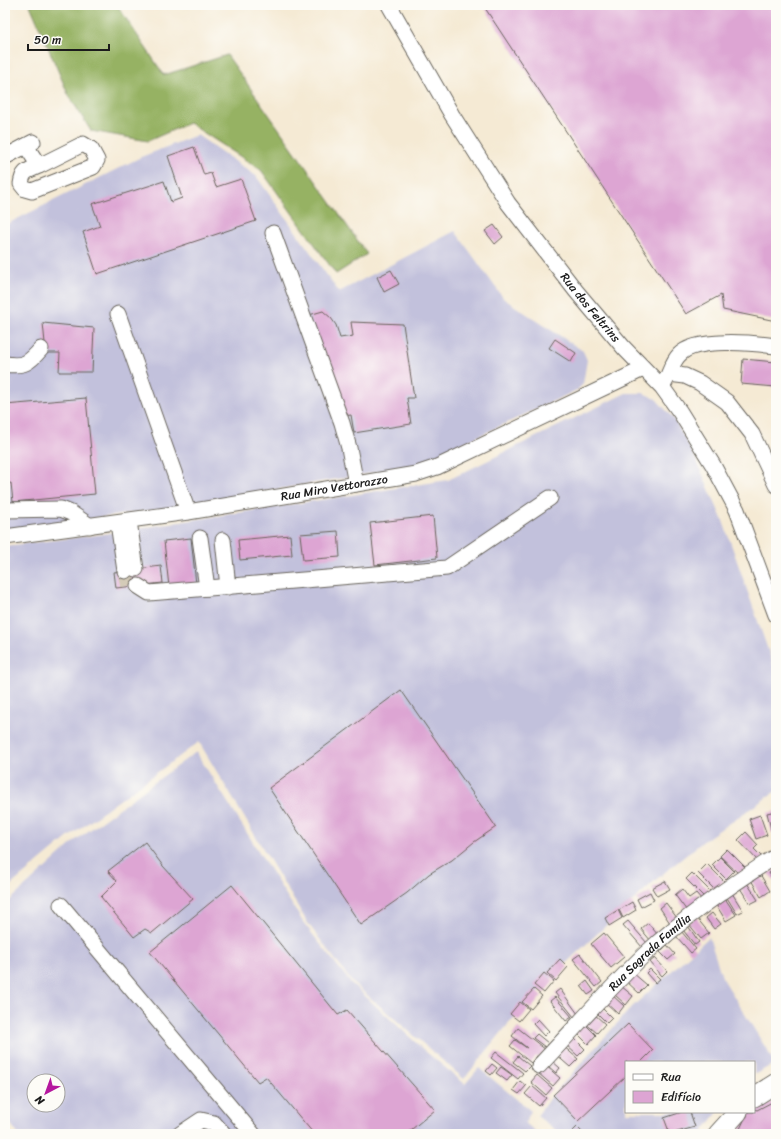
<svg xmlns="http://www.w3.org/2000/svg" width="781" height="1139" font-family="Sriracha,sans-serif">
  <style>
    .industrial { fill: #c2c1dc; fill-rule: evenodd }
    .forest { fill: #96b264; stroke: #596740 }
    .building { fill: #dda5d3 }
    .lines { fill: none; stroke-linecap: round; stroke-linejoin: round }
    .minor-tunnel { stroke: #d4cbb8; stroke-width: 15; stroke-dasharray: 15 8; stroke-linecap: butt }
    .minor-casing { stroke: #68645c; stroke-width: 17 }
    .major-casing { stroke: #68645c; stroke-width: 21 }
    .minor { stroke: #fff; stroke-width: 15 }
    .major { stroke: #fff; stroke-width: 19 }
    .labels { text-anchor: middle; stroke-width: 3.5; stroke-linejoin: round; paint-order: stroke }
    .street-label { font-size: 12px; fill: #1c1c1c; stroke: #fdfcf7 }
  </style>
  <rect width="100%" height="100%" fill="#fdfcf7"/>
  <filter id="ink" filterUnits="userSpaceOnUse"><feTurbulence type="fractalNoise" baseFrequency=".025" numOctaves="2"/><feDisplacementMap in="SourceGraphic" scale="8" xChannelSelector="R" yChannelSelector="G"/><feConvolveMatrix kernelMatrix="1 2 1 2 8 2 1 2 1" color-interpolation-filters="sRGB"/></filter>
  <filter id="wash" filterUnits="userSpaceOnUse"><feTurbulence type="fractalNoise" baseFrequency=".012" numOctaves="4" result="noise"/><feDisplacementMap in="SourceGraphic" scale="16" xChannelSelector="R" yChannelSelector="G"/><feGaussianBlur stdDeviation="0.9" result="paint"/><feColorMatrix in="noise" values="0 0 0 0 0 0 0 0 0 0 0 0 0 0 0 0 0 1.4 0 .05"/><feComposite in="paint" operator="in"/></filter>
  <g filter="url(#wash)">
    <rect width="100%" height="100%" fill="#f5ead4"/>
    <!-- industrial -->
    <path class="industrial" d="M197 135 256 176 339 292 455 231 504 299 583 351 587 360 583 384 577 390 417 465 175 507 5 531V225L141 157Z
      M626 393H643L656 399 674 419 694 455 723 521 776 673V791L706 839 659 877 615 917 563 966 510 1022 464 1079 352 982 307 922 199 742 66 839 5 890V546L97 535 448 480Z
      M196 752 303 922 351 983 425 1051 465 1084 479 1068 531 1111 525 1123 539 1134H18L5 1116V905L76 840ZM34 1081H58V1105H34Z
      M709 937 722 977 775 1063 754 1075V1062H626V1112H718L701 1134H561L537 1116 549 1099 631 1008Z"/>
    <!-- forest -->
    <path class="forest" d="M30 5H117L164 75 227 55 367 254 336 274 261 170 189 123 148 141 91 131 68 94Z"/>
    <g id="blocks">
      <!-- building -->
      <path class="building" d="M483 5H776V321L723 310 721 295 686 314Z
        M194 147 204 175 211 173 216 187 241 179 256 221 97 274 83 232 100 226 92 204 164 181 171 202 182 198 168 156Z
        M494 225 503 237 495 244 485 231Z
        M391 270 399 284 384 292 377 277Z
        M323 311 331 318 336 325 340 338 353 336 351 322 403 324 414 398H407L411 424 354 433 351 415 343 416 309 315Z
        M43 323 94 328 92 372H59L60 353H46Z
        M555 339 576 353 571 362 549 348Z
        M743 359 776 362V387L741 384Z
        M86 398 95 494 13 502 11 483 5 484V405Z
        M433 516 437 558 375 565 370 523Z
        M338 531 340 557 303 560 300 534Z
        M290 535 292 555 240 560 238 540Z
        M191 538 196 584 169 587 164 541Z
        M161 566 163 583 116 588 114 572Z
        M401 690 496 827 474 842 452 860 429 874 407 893 361 925 269 788Z
        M776 811V832L772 833 767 813Z
        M760 815 767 835 756 839 749 819Z
        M746 832 758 845 754 849 763 858 759 862 738 840Z
        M145 842 163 866 193 899 152 933 145 929 134 937 101 897 117 881 108 871Z
        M727 849 746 868 739 874 720 856Z
        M720 857 734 871 726 879 712 865Z
        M707 864 724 881 715 890 698 873Z
        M776 869V884L769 873Z
        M692 873 712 893 706 899 686 879Z
        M760 874 770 891 761 897 751 880Z
        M665 881 670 889 657 896 652 888Z
        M747 883 758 900 750 904 740 888Z
        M232 885 338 1015 347 1010 435 1110 406 1134H314L266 1077 258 1082 150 952Z
        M682 889 689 898 696 893 702 900 687 911 675 895Z
        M650 892 654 900 641 907 637 899Z
        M732 893 743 911 737 914 726 896Z
        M724 897 736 915 726 921 715 903Z
        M632 902 636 910 623 918 619 910Z
        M666 903 677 918 670 923 660 908Z
        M618 910 622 918 609 926 605 918Z
        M712 913 721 924 714 929 706 918Z
        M696 917 709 933 701 939 688 923Z
        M628 921 647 943 642 947 623 925Z
        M648 923 658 935 651 941 641 929Z
        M688 926 699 942 695 945 683 930Z
        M681 931 696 949 691 953 676 936Z
        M604 933 624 957 611 968 591 944Z
        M667 945 675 954 668 960 660 952Z
        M580 954 602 982 596 987 573 959Z
        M655 958 667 971 662 976 650 962Z
        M560 959 568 967 556 981 547 973Z
        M650 969 660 979 655 983 646 973Z
        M544 973 554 981 544 993 534 985Z
        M633 973 647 985 639 993 626 981Z
        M587 981 594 991 588 995 581 986Z
        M621 986 633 996 626 1005 614 994Z
        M534 989 542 996 531 1009 522 1002Z
        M560 989 578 1014 574 1017 555 993Z
        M611 994 624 1006 618 1014 604 1001Z
        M555 997 572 1017 566 1021 550 1001Z
        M520 1002 529 1009 519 1021 510 1014Z
        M601 1007 612 1018 607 1023 596 1012Z
        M593 1013 605 1024 597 1033 585 1023Z
        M538 1019 549 1031 544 1036 533 1024Z
        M584 1023 596 1035 588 1044 576 1032Z
        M628 1024 653 1050 641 1062H626V1076L578 1121 553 1095Z
        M518 1028 546 1050 539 1058 536 1056 531 1063 510 1046 515 1040 527 1048 512 1036Z
        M537 1034 548 1043 545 1047 533 1038Z
        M573 1037 585 1049 578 1056 565 1044Z
        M562 1045 578 1059 570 1067 554 1053Z
        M496 1052 523 1073 518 1079 491 1058Z
        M518 1056 530 1066 525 1071 513 1062Z
        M552 1061 560 1068 556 1073 548 1066Z
        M492 1064 497 1068 491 1075 486 1071Z
        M545 1065 560 1078 553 1086 538 1073Z
        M501 1067 512 1075 507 1081 496 1073Z
        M537 1075 552 1088 546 1095 531 1082Z
        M520 1081 526 1086 519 1094 513 1090Z
        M532 1086 546 1098 539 1106 525 1094Z
        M776 1100V1134H744L739 1131 748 1112H754V1109L757 1110Z
        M682 1112H690L695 1127 670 1134 664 1118Z
        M577 1127 584 1134H570Z"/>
    </g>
  </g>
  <g filter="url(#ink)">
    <use href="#blocks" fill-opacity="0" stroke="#68645c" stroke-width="1"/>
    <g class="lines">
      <!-- minor-tunnel -->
      <path class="minor-tunnel" d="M125 571 128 587"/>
      <!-- minor casing -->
      <g class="minor-casing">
        <g id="minor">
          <path id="s1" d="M389 5 452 115 508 203 576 291 624 348 662 387 680 412 713 465 737 510 776 615"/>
          <path d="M26 146 39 166C28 171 23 170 21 184L25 189 32 191 93 167 97 160 91 149 83 144 39 166"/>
          <path d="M5 157 33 142"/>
          <path d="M273 233 342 423 349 448 356 484"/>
          <path d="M118 314 188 512"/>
          <path d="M5 364C24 367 29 363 41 349"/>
          <path d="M669 374 685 376 700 383 727 402 752 434 776 485"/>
          <path d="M665 382C670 373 672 362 679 355 695 337 754 343 776 346"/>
          <path d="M5 510 61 509 71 513 90 526"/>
          <path d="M129 521 136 569"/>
          <path d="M118 523 125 571"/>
          <path id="s2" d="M5 537 188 512 416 474 437 467 643 369"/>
          <path d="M200 538 207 588"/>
          <path d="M223 540 228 587"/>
          <path d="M138 586 149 593 447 568 550 498"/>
          <path d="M61 905 253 1134"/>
          <path id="s3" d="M539 1066C574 1029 608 990 644 955 684 917 730 886 776 856"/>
          <path d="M180 1134 201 1120 214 1123 224 1134"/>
        </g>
      </g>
      <!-- major casing -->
      <g class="major-casing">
        <path id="major" d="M754 1097 776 1083
          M718 1134 738 1112"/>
      </g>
      <!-- minor -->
      <use href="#minor" class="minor"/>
      <!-- major -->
      <use href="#major" class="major"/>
    </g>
  </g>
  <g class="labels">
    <!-- street labels -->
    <g class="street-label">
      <text dy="4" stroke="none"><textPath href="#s1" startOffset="364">Rua dos Feltrins</textPath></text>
      <text dy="4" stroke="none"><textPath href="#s2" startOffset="333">Rua Miro Vettorazzo</textPath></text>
      <text dy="4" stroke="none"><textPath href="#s3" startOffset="159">Rua Sagrada Família</textPath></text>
    </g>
  </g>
  <!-- margin -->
  <rect width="781" height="1139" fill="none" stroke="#fdfcf7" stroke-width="20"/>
  <!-- legend -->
  <rect x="625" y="1061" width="130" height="52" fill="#fdfcf7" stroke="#a3a29f"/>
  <rect x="633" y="1074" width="20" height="6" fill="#ffffff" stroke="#a3a29f"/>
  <text x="661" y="1081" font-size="12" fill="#1c1c1c">Rua</text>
  <rect x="633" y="1091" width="20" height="12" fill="#dda5d3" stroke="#a3a29f"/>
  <text x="661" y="1101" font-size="12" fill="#1c1c1c">Edifício</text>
  <!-- north arrow -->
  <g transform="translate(46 1093) rotate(221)"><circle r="19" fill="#fdfcf7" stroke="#a3a29f"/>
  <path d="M0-3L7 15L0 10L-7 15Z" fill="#b5179e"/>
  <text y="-6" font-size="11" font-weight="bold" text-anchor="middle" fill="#1c1c1c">N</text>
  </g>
  <!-- scale -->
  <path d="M28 44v6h81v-6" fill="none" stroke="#1c1c1c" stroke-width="2"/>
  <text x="34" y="44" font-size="12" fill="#1c1c1c" stroke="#fdfcf7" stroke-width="3" paint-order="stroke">50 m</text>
</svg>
